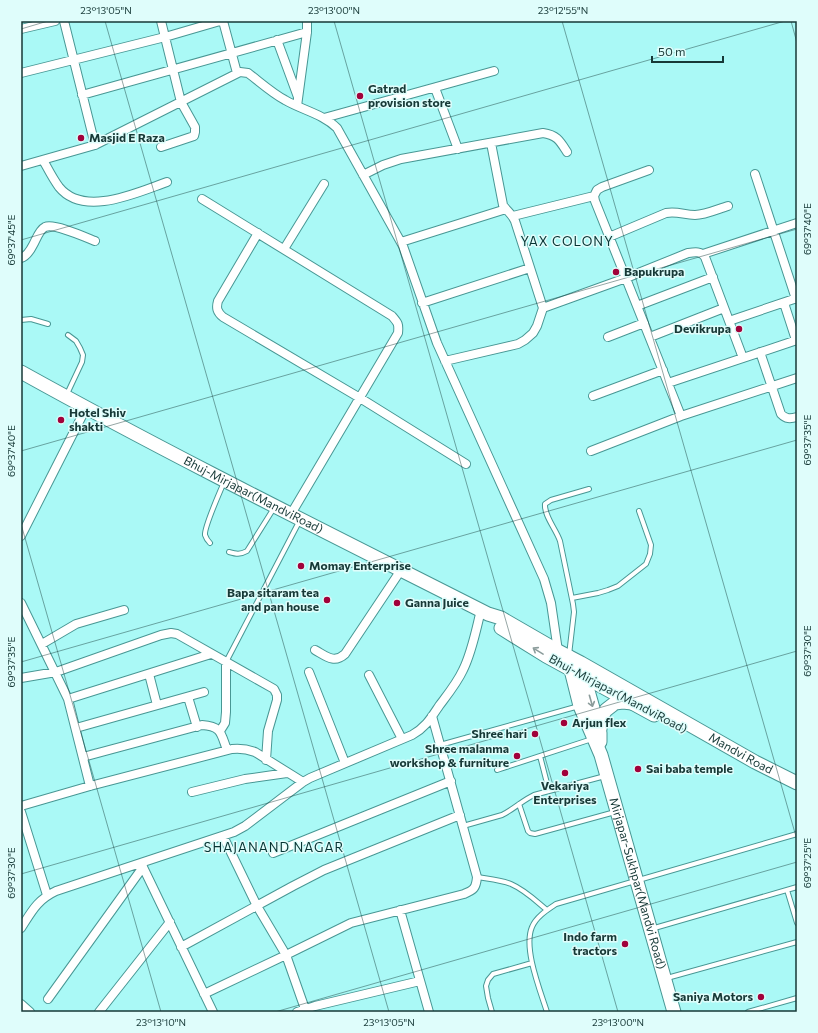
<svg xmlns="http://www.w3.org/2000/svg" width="818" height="1033" font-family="Commissioner,sans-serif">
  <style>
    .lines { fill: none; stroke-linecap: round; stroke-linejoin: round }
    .service-casing { stroke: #489794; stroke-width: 6 }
    .minor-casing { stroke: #489794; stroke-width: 10 }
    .primary-casing { stroke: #489794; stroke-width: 15 }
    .service { stroke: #fff; stroke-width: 4 }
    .minor { stroke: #fff; stroke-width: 8 }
    .primary { stroke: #fff; stroke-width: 13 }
    .oneway { stroke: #8b9c9b }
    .ticks { fill: none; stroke: #173937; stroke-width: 1; stroke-opacity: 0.45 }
    .poi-dot { fill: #a1013a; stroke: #dffdfb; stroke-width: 1.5 }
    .labels { text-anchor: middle; stroke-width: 3; stroke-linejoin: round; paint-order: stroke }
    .poi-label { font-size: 12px; font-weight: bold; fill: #173937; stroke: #dffdfb; text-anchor: start }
    .street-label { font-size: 12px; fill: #173937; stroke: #dffdfb }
    .neighbourhood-label { font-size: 13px; letter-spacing: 1px; fill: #073433; stroke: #dffdfb }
    .neatline { fill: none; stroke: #173937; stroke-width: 1.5 }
    .ticks-label { font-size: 10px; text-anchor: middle; fill: #173937 }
  </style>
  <rect width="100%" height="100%" fill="#aaf9f6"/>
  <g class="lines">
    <!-- service casing -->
    <g class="service-casing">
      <path id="service" d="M21 320 31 319 48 324
        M67 394 82 362 83 355 80 348 76 341 68 335
        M210 543C208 541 206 538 205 535 204 527 220 492 224 482
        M229 552C236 554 240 555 247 551L274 508
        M572 598 598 593 608 590 618 586 646 564 650 554 651 545 639 511
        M569 655 574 612 573 604 560 541C556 529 544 516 545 504L551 500 589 489
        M226 662 300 520
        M440 745 579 706
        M540 756 549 791
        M497 770 592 739
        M519 804 528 831 530 833 535 834 615 812
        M463 826 502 815C514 809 523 800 534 795L605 776
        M477 877C489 879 501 880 511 884 525 890 536 901 547 910
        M787 890 797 923
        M651 929 797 887
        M667 978 797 942
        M492 1012 488 998 486 986 488 980 493 974 532 963
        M547 1012C540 990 523 948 532 927 536 917 547 910 556 904L797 834
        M748 1012 797 998"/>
    </g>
    <!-- minor casing -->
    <g class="minor-casing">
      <path id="minor" d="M64 21 95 145
        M161 21 181 102 195 127V132L194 136 161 147
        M223 21 237 73
        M21 29 55 21
        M277 40 298 97
        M21 73 165 37 220 21
        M435 88 458 149
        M82 95 307 32
        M297 106 307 32V21
        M324 118 494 71
        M43 160C48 169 53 179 59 187 84 218 138 192 167 182
        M21 166 95 145 240 72 248 73C260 82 272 93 285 100 302 110 323 114 337 128L403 246 437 343 544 579 551 603 558 651
        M649 170 602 187 597 190 594 196 595 201 681 416
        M755 174 796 299
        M363 175 383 165 401 159 543 133C557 135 560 141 567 152
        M202 199 392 316C398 323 399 324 398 333L291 514
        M513 216 594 196
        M258 233 218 301C216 308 217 312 223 317L360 398 466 464
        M609 237 666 213C678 211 684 215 695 215 705 215 718 209 728 206
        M401 242 506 209
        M284 249 324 184
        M703 254 797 223
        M21 258C27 256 30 251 33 245 36 240 39 230 45 227 54 223 85 237 95 241
        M422 303 530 268
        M784 303 796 340
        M637 306 713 277
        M543 308 626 278 688 253C695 252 701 251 705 257L743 358
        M729 321 797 298
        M608 337 644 323
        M650 337 724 308
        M760 352 781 414C786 419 790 419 797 417
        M445 361 518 344 525 340 533 333 537 326 543 308 515 221C512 214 507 211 503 205L491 143
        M668 383 797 340
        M593 396 663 370
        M591 451 681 416 797 378
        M21 536 86 408
        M21 603 68 699 90 786
        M42 644 76 624 124 610
        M315 650C326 656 334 664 345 654L401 570
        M309 672 345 763
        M149 674 157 705
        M369 675 402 739
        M21 678 56 672 161 635 171 633 177 634 274 689 277 695V700L268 731 266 760
        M188 697 197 727
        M68 699 211 654
        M76 728 204 692
        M220 731 225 723 226 712V662
        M83 757 202 725C222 726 221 734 227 750
        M192 792 245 779 287 773
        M21 806 90 786 232 749C241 748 247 749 255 752L303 782
        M21 812 47 895
        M223 836 257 906 286 955 305 1009
        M273 853 451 781
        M141 863 213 1012
        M400 910 429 1012
        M21 928C32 911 37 900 56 891L234 832 245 826 303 782 310 778 412 735C426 727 431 718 439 706 448 694 457 683 463 670 472 652 476 630 481 610
        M181 947 293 886 324 870 460 815
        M204 994 286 955 351 923 464 894C474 890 476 888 477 877L432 716
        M48 999 143 867
        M21 1004 30 1012
        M99 1012 170 922
        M297 1012 315 1006 420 981"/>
    </g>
    <!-- primary casing -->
    <g class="primary-casing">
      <g id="primary">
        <path id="s1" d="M21 372C174 457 332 535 488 614L501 618 558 651 581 663 755 762 797 783"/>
        <path d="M501 628 546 656 654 715"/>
        <path id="s2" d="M569 657 571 670 580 706 601 755 674 1012"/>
        <path d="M583 673 600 733V742"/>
        <path d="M600 729 602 716 606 710 615 703 623 702 632 703"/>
      </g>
    </g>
    <!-- service -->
    <use href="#service" class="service"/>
    <!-- minor -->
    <use href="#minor" class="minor"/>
    <!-- primary -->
    <use href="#primary" class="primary"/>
  </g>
  <!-- one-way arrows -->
  <defs><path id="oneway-shaft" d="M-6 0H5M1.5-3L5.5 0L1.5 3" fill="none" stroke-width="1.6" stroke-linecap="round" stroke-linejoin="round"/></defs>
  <g class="oneway">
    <use href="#oneway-shaft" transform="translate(538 651) rotate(-148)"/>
    <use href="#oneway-shaft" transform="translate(591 701) rotate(74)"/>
  </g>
  <!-- ticks -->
  <path class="ticks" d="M105 21 389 1012M334 21 618 1012M562 21 797 840M791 21 797 43M21 29 48 21M21 240 785 21M21 451 797 229M21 524 161 1012M21 662 797 440M21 874 797 651M275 1012 797 862"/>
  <!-- markers -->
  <g class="poi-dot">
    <circle cx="360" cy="96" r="4"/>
    <circle cx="81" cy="138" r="4"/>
    <circle cx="616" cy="272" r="4"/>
    <circle cx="739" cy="329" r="4"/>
    <circle cx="61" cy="420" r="4"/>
    <circle cx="301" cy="566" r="4"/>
    <circle cx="327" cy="600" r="4"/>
    <circle cx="397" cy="603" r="4"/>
    <circle cx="564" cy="723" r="4"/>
    <circle cx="535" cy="734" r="4"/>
    <circle cx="517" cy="756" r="4"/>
    <circle cx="638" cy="769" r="4"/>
    <circle cx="565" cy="773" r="4"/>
    <circle cx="625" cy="944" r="4"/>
    <circle cx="761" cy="997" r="4"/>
  </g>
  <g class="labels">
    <!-- poi labels -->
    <g class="poi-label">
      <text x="368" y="93">Gatrad<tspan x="368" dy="14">provision store</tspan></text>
      <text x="89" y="142">Masjid E Raza</text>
      <text x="624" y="276">Bapukrupa</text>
      <text x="731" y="333" text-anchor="end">Devikrupa</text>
      <text x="69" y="417">Hotel Shiv<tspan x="69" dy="14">shakti</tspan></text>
      <text x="309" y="570">Momay Enterprise</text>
      <text x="319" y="597" text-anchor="end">Bapa sitaram tea<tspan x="319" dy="14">and pan house</tspan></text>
      <text x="405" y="607">Ganna Juice</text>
      <text x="572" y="727">Arjun flex</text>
      <text x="527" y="738" text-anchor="end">Shree hari</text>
      <text x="509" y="753" text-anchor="end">Shree malanma<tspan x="509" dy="14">workshop &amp; furniture</tspan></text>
      <text x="646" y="773">Sai baba temple</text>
      <text x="565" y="790" text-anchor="middle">Vekariya<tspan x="565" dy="14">Enterprises</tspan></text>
      <text x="617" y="941" text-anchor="end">Indo farm<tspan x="617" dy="14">tractors</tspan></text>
      <text x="753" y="1001" text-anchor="end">Saniya Motors</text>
    </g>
    <!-- street labels -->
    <g class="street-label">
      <text dy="4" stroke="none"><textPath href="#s1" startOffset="263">Bhuj-Mirjapar(MandviRoad)</textPath></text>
      <text transform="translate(618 694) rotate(28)" y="4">Bhuj-Mirjapar(MandviRoad)</text>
      <text dy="4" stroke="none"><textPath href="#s1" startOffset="815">Mandvi Road</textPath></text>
      <text dy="4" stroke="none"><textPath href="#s2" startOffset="237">Mirjapar-Sukhpar(Mandvi Road)</textPath></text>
    </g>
    <!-- neighbourhood labels -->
    <g class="neighbourhood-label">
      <text x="567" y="246">YAX COLONY</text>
      <text x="274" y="852">SHAJANAND NAGAR</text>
    </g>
  </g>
  <!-- border -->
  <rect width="818" height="1033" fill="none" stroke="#dffdfb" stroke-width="44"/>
  <!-- scale -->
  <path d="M652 56v6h71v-6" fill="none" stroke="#173937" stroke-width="2"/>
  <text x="658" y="56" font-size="12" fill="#173937" stroke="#dffdfb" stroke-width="3" paint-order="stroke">50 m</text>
  <rect x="22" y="22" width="774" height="989" class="neatline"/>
  <g class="ticks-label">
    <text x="106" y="14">23°13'05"N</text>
    <text x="334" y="14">23°13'00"N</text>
    <text x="563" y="14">23°12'55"N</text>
    <text transform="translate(807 229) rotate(-90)" y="4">69°37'40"E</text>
    <text transform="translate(11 240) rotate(-90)" y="4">69°37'45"E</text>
    <text transform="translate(807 440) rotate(-90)" y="4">69°37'35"E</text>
    <text transform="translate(11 451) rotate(-90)" y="4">69°37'40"E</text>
    <text transform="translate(807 651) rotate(-90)" y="4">69°37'30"E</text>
    <text transform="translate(11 662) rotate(-90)" y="4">69°37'35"E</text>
    <text transform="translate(807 863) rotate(-90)" y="4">69°37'25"E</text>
    <text transform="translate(11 873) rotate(-90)" y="4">69°37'30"E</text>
    <text x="161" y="1026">23°13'10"N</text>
    <text x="389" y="1026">23°13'05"N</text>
    <text x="618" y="1026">23°13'00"N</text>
  </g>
</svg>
